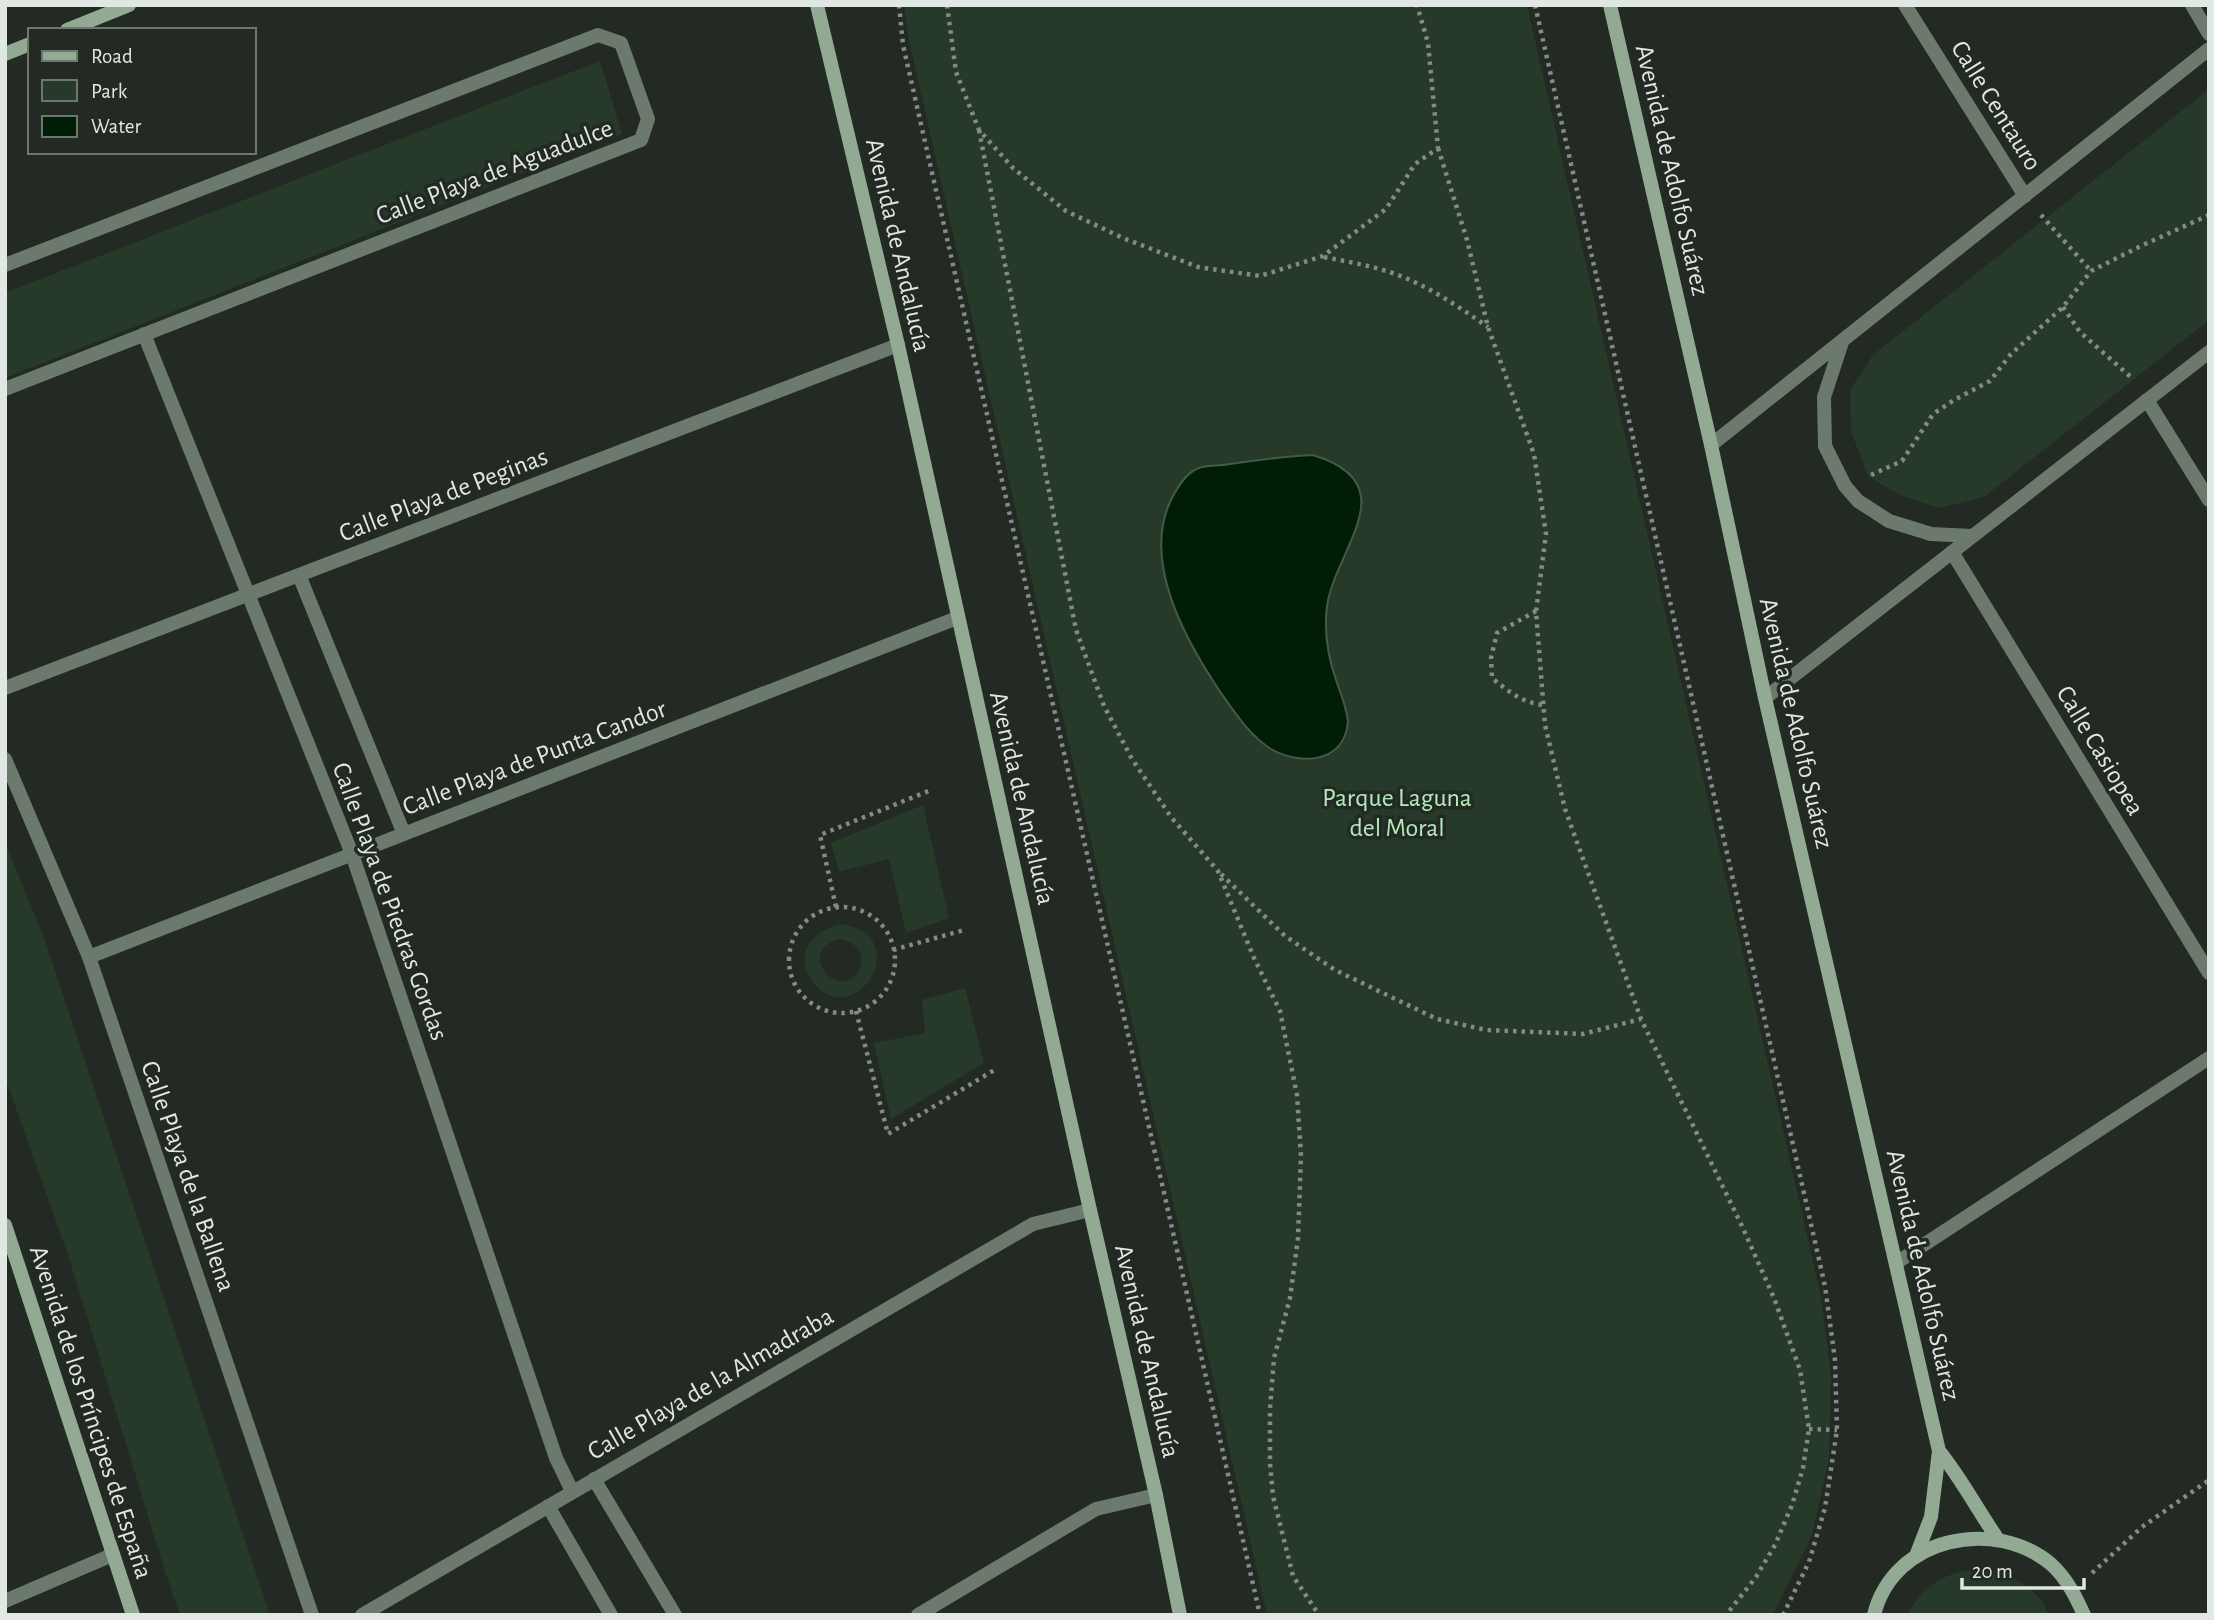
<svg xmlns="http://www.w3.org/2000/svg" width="2214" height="1620" font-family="'Alegreya Sans',sans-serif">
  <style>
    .green { fill: #273a29; fill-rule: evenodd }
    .water { fill: #001d05; stroke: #445a47; stroke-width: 2 }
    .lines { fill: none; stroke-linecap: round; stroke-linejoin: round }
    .path { stroke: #848b85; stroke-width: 4.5; stroke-dasharray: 3.5 5; stroke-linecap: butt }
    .street { stroke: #6c7a6d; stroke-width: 14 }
    .secondary { stroke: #92a993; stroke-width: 14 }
    .labels { text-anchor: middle; stroke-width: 7; stroke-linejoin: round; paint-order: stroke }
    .street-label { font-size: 26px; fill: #e1e7e2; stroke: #222a23 }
    .park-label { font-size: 26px; fill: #b3ebb8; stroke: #222a23 }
  </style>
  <rect width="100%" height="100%" fill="#222a23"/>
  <!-- green -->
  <path class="green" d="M904 5H1527L1821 1297 1831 1374 1829 1459 1812 1535 1773 1615H1267L908 36Z
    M600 61 622 134 5 378V293Z
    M2209 89V320L1984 497 1939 508 1900 495 1868 476 1851 431 1850 390 1873 355Z
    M923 805 949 918 906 933 889 859 839 872 831 843Z
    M5 842 44 938 270 1615H180L164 1568 69 1258 5 1077Z
    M842 924C918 937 853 1035 813 982 791 955 814 929 842 924ZM840 939C855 941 867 955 859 970 842 1005 792 951 840 939Z
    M965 988 984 1063 891 1119 874 1043 925 1033 922 1000Z
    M1980 1568C2009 1574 2037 1585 2049 1615H1907C1926 1583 1944 1573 1980 1568Z"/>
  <!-- water -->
  <path class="water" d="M1313 455C1408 484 1335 549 1327 606 1324 630 1328 657 1336 680 1341 694 1346 706 1348 721 1345 763 1301 766 1271 749 1250 736 1235 713 1221 693 1186 641 1139 559 1173 496 1178 487 1186 473 1197 469 1204 465 1215 466 1223 465 1253 461 1283 456 1313 455Z"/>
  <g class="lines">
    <!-- path -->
    <path class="path" d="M899 5 903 45 1260 1615
      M947 5 956 72 979 130 1013 168 1066 211 1123 238 1198 267 1260 276 1323 256 1386 209 1415 164 1438 148 1428 43 1417 5
      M1535 5 1825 1286 1835 1360 1837 1430 1825 1508 1809 1562 1783 1615
      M979 130 1076 630 1104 706 1132 759 1171 817 1218 871 1254 958 1280 1011 1297 1095 1301 1156 1298 1238 1290 1298 1274 1358 1270 1408V1463L1273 1496 1293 1576 1319 1615
      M1438 148 1467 240 1488 327 1534 454 1546 534 1536 611 1545 725 1565 809 1641 1019 1742 1226 1774 1298 1800 1370 1809 1429 1803 1468 1792 1505 1775 1545 1756 1577 1726 1615
      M2041 215 2091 271
      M1324 257C1349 262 1374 266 1398 275 1430 287 1459 307 1488 327
      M2063 307 2080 332 2133 379
      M1871 475 1902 461 1933 414 1954 400 1990 381 2011 354 2063 307 2091 271 2143 245 2209 215
      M1536 611 1497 633 1491 658 1492 678C1508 691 1522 703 1544 705
      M1221 874 1285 936 1335 970 1437 1019 1486 1030 1583 1034 1641 1019
      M836 907 820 835 931 790
      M789 960a53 53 0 1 1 106 0a53 53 0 1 1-106 0Z
      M893 950 964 930
      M856 1011 888 1134 996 1069
      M1809 1429 1837 1430
      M2092 1573 2142 1527 2209 1480"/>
    <!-- street -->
    <path class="street" d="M1905 5 2025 196
      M2192 5 2209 34
      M5 265 598 35 621 43 648 119 641 140 5 389
      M144 334 352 854 556 1458 572 1491
      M1842 342 1824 397 1825 446 1845 486 1858 501 1889 521 1931 534 1972 536
      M2147 400 2209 500
      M1711 445 2209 49
      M1952 552 2209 973
      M299 575 404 834
      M5 688 898 345
      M1765 698 2209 352
      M5 759 89 957 312 1615
      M89 957 957 618
      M1896 1263 2209 1058
      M594 1479 675 1615
      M548 1506 611 1615
      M5 1601 112 1555
      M362 1615 1033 1224 1090 1210
      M918 1615 1096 1509 1156 1495"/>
    <!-- secondary -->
    <path class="secondary" d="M817 5 898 345 1090 1210 1156 1495 1180 1615
      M1610 5 1711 445 1765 698 1939 1451 1931 1517 1916 1556
      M67 30 129 5
      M5 54 30 44
      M5 1225 133 1615
      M1939 1451C1961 1478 1977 1509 1997 1538
      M1874 1615C1893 1537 1995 1516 2052 1565 2067 1579 2076 1597 2084 1615"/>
  </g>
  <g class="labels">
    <!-- street labels -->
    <g class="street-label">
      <text transform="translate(1997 105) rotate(58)" y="9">Calle Centauro</text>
      <text transform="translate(1673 170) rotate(77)" y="9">Avenida de Adolfo Suárez</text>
      <text transform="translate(494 171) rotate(-21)" y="9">Calle Playa de Aguadulce</text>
      <text transform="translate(899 245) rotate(77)" y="9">Avenida de Andalucía</text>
      <text transform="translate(443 494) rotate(-21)" y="9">Calle Playa de Peginas</text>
      <text transform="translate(1797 723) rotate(77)" y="9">Avenida de Adolfo Suárez</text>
      <text transform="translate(2101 750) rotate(59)" y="9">Calle Casiopea</text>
      <text transform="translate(534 757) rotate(-21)" y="9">Calle Playa de Punta Candor</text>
      <text transform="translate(1023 798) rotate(77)" y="9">Avenida de Andalucía</text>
      <text transform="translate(391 901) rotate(70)" y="9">Calle Playa de Piedras Gordas</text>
      <text transform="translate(189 1176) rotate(71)" y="9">Calle Playa de la Ballena</text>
      <text transform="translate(1924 1275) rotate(77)" y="9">Avenida de Adolfo Suárez</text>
      <text transform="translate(1148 1351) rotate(77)" y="9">Avenida de Andalucía</text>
      <text transform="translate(710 1383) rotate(-30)" y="9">Calle Playa de la Almadraba</text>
      <text transform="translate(92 1412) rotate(72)" y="9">Avenida de los Príncipes de España</text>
    </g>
    <!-- park labels -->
    <g class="park-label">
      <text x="1397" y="806">Parque Laguna<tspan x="1397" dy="30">del Moral</tspan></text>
    </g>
  </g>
  <!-- border -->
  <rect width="2214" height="1620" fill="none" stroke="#e1e7e2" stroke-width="14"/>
  <!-- legend -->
  <rect x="28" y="28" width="228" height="126" fill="#222a23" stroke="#6e766f" stroke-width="2"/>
  <rect x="42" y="51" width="35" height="10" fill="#92a993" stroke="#6e766f" stroke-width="2"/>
  <text x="91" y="63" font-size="21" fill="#e1e7e2">Road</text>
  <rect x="42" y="80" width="35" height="21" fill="#273a29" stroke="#6e766f" stroke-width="2"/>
  <text x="91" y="98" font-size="21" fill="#e1e7e2">Park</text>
  <rect x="42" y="116" width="35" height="21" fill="#001d05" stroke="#6e766f" stroke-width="2"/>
  <text x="91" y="133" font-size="21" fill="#e1e7e2">Water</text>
  <!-- scale -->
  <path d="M1962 1578v10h122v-10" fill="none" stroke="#e1e7e2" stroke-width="3.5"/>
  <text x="1972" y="1578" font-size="21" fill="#e1e7e2" stroke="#222a23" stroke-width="5" paint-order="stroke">20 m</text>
</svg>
